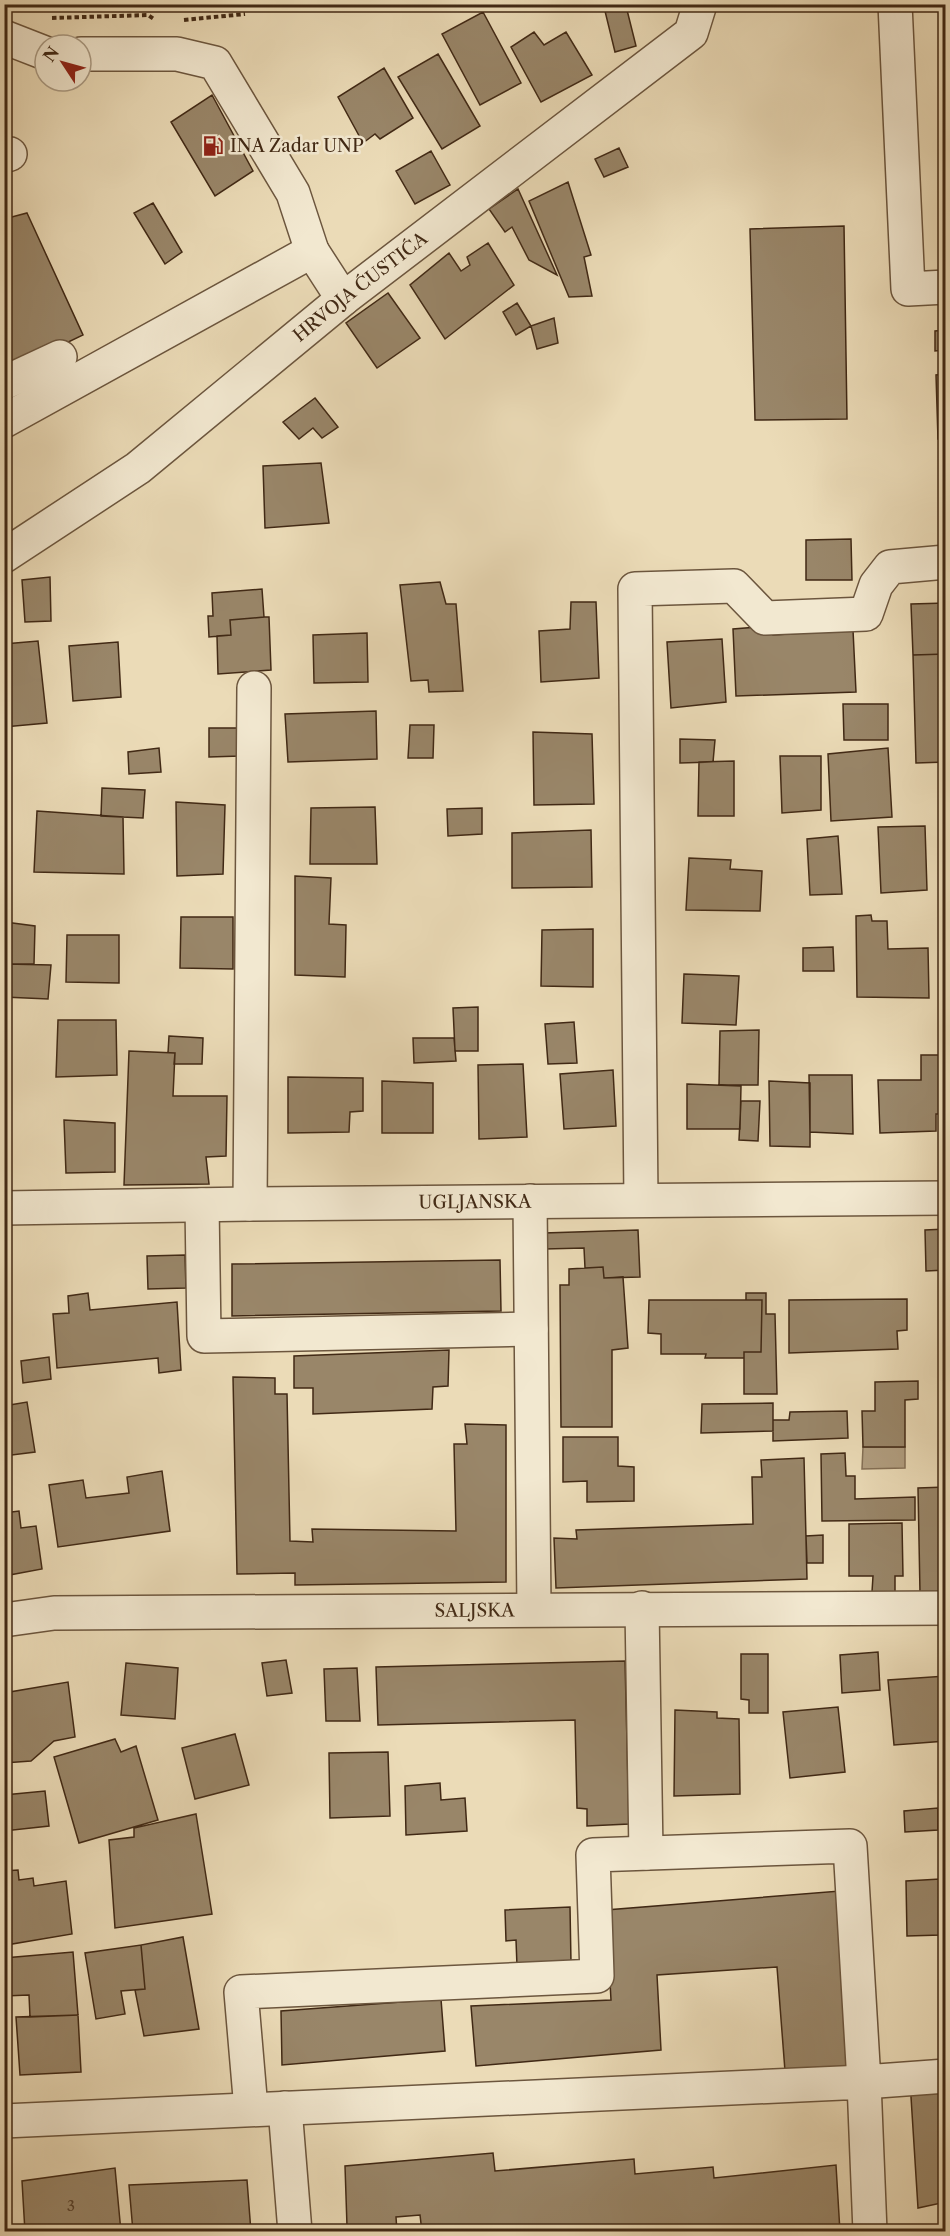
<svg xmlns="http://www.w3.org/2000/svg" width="950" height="2236" font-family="'Libre Caslon Text',serif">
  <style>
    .water { fill: #b19e80; stroke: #846f55; stroke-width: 1.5 }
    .building { fill: #998669; stroke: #412915; stroke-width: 1.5 }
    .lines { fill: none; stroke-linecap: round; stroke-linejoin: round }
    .minor-casing { stroke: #6c563e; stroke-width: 36 }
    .path { stroke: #412915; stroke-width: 4; stroke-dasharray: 4.5 3; stroke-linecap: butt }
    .minor { stroke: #f2e8d0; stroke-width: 33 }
    .labels { text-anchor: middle; stroke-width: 5; stroke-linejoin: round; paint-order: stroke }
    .number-label { font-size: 15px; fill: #57402a }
    .poi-label { font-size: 18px; fill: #412915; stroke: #f2e8d0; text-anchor: start }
    .street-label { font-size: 18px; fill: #412915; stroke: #f2e8d0 }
  </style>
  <rect width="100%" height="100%" fill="#ebdbb7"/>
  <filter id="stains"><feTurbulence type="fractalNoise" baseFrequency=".00333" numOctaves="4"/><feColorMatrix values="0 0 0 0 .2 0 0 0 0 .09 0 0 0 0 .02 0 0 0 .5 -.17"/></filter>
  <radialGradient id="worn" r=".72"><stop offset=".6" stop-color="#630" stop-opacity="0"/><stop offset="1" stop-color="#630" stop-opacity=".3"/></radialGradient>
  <!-- water -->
  <path class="water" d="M863 1447H905V1468L862 1469Z"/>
  <!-- building -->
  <path class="building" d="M626 6 636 46 615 52 604 7Z
    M483 12 521 83 480 105 442 34Z
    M534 32 544 45 566 32 592 75 541 102 511 47Z
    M438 54 480 126 442 149 398 77Z
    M384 68 413 118 380 139 375 134 363 143 338 97Z
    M212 95 253 171 215 196 171 122Z
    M619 148 628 167 604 177 595 159Z
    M431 151 450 185 415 204 396 171Z
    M568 182 591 255 584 257 592 296 569 297 529 201Z
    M518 189 557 275 529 260 512 227 505 232 489 209Z
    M153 203 182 252 165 264 134 213Z
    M27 213 83 335 4 373V219Z
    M844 226 847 419 755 420 750 229Z
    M488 243 514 285 445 339 410 285 449 253 461 271 470 265 467 257Z
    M388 293 420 338 377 368 346 323Z
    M517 303 531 326 516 335 503 312Z
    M554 318 558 343 537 349 531 326Z
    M946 330V440L938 439 936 375 944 374V350L935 351V331Z
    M315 398 338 427 322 438 313 428 299 439 283 422Z
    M321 463 329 523 265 528 263 466Z
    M851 539 852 580H806V540Z
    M50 577 51 621 25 622 22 580Z
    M440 582 446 604H456L463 691 429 692 428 680 411 681 400 585Z
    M262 589 264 617 230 620 231 635 209 637 208 616H213L212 593Z
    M571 602H596L599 678 541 682 539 631 570 629Z
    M946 603V654L913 655 911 604Z
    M264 617H269L271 670 218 674 217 636 231 635 230 620Z
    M772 626 773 635 853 630 856 692 736 696 733 629Z
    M367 633 368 682 314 683 313 635Z
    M722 639 726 702 671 708 667 642Z
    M38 641 47 723 4 727V644Z
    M118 642 121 697 73 701 69 646Z
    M946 654V762L916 763 913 655Z
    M843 704H888V740H844Z
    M376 711 377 759 288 762 285 714Z
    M410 725H434L433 758H408Z
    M209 728H240V756L209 757Z
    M533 732 592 734 594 804 534 805Z
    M680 739 715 740 713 762 680 763Z
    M159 748 161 772 129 774 128 752Z
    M888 748 892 817 831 821 828 754Z
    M780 756H821V810L782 813Z
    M734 761V816H698L699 762Z
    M102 788 145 790 143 818 101 816Z
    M176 802 225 805 223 874 177 876Z
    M375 807 377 864H310L311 808Z
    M482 808V834L448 836 447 809Z
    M37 811 123 817 124 874 34 872Z
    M925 826 927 890 881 893 878 827Z
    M591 830 592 887 512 888V833Z
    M838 836 842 894 810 895 807 839Z
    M689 858 731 860 730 869 762 871 760 911 686 910Z
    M295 876 331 878 329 924 346 925 345 977 295 975Z
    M871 915 872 921H887L888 949 928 948 929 998 857 997 856 916Z
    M181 917H233V969L180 968Z
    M5 922 35 926 34 964H6Z
    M593 929V987L541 986 542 930Z
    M67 935H119V983L66 982Z
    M833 947 834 971H803V948Z
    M6 964 51 965 48 999 4 997Z
    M684 974 739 976 736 1025 682 1023Z
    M478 1007V1051H455L453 1008Z
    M58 1020H116L117 1075 56 1077Z
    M574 1022 577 1063 548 1064 545 1024Z
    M759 1030 758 1085H719L720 1031Z
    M169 1036 203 1038 202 1064H174L175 1053H168Z
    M413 1038H454L456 1061 414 1063Z
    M129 1051 175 1053 173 1096H227L226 1156 206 1157 209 1184 124 1185Z
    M921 1055H946V1114H936V1131L880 1133 878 1080H921Z
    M523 1064 527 1137 479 1139 478 1065Z
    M613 1070 616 1126 564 1129 560 1074Z
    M809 1075H852L853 1134 810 1132Z
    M288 1077 363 1078V1111L350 1112 349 1132 288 1133Z
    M382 1081 433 1083V1133H382Z
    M769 1081 810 1083V1147L770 1146Z
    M687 1084 741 1086 740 1129H687Z
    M741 1101H760L758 1141 739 1140Z
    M4 1119H7V1171H4Z
    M64 1120 115 1123V1172L66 1173Z
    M946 1229V1270L926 1271 925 1230Z
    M638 1230 640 1277 604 1278 603 1267 585 1268 584 1248 545 1249 544 1233Z
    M185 1255 186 1288 148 1289 147 1256Z
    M500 1260 501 1311 232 1316V1264Z
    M603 1267 604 1278 623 1277 628 1348 612 1350V1427H561L560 1285H569V1269Z
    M88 1293 90 1310 177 1302 181 1370 159 1373 158 1358 57 1368 53 1314 69 1313 68 1296Z
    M746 1293H766V1314H775L777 1394H744V1352H761L762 1300H746Z
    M907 1299V1330L897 1331 898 1349 789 1353V1300Z
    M649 1300H762L761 1352H744V1358H705L706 1354H661V1334L648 1333Z
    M449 1350 448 1386 433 1387 432 1409 313 1414V1388H294V1356Z
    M49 1357 51 1379 23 1383 21 1361Z
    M233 1377 275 1378V1394H287L290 1541 313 1542 312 1529 456 1531 454 1444H467L465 1424 506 1425V1582L295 1585V1573L237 1574Z
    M918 1381V1399L905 1400V1447H863L862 1411H875V1382Z
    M27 1402 35 1452 4 1456V1406Z
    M773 1403V1431L701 1433 702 1404Z
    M847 1411 848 1438 773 1441V1420H789L790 1412Z
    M563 1437H618V1466L634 1467V1501L587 1502V1481L563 1482Z
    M845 1453 846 1476H855V1499L915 1497V1520L822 1521 821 1454Z
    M804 1458 807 1579 556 1588 554 1538 577 1539 576 1530 753 1524 752 1477H762L761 1460Z
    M162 1471 170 1531 58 1547 49 1485 83 1480 86 1498 129 1493 127 1477Z
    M946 1487V1592L920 1593 918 1488Z
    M19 1511 21 1528 36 1526 42 1569 4 1576V1513Z
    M902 1523 903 1576H895V1593L872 1592 873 1576H849V1524Z
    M823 1535V1563H807L806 1536Z
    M878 1652 880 1690 842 1693 840 1655Z
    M741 1654H768V1713H749V1700L741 1699Z
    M286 1660 292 1693 267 1696 262 1663Z
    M625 1661 629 1824 587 1826V1809L577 1808 575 1720 378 1725 376 1667Z
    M126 1663 178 1668 175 1719 121 1715Z
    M357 1668 360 1721H326L324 1669Z
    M946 1676V1741L894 1745 888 1680Z
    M68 1682 75 1737 54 1741 31 1761 4 1763V1693Z
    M838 1707 845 1772 790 1778 783 1712Z
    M675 1710 717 1712V1718L739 1719 740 1794 674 1796Z
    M235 1734 249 1785 195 1799 182 1748Z
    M115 1739 121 1752 136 1746 158 1820 79 1843 54 1757Z
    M388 1752 390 1816 330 1818 329 1753Z
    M946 1763V1791L942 1792 940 1764Z
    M440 1783 441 1800 465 1798 467 1831 406 1835 405 1786Z
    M45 1791 49 1826 4 1831V1795Z
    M938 1808V1830L905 1832 904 1811Z
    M196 1814 212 1914 115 1928 109 1840 134 1837V1828Z
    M18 1870 19 1880 33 1878 34 1886 66 1881 72 1934 6 1945 4 1871Z
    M940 1879 941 1935 907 1936 906 1881Z
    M840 1891 851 2081 786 2084 777 1967 657 1975 661 2050 476 2066 471 2006 611 2000 606 1910Z
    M570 1907 571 1963 517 1966 516 1940 506 1941 505 1910Z
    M183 1937 199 2029 144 2036 135 1990 145 1989 141 1945Z
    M141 1945 145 1989 121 1991 125 2014 96 2019 85 1953Z
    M73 1952 78 2015 30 2017 29 1995 4 1996V1958Z
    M441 1999 445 2051 282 2065 281 2011Z
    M78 2015 81 2072 20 2075 16 2017Z
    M910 2081 946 2089V2202L918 2208Z
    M493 2153 495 2171 634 2159 635 2174 713 2167 714 2178 836 2165 840 2232H487V2228L422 2232 420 2215 396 2217 397 2232H327V2228L347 2226 345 2166Z
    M115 2168 121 2232H25L22 2181Z
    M247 2180 251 2232H133L129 2185Z"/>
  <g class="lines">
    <!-- minor casing -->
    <g class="minor-casing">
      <g id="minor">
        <path d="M895 4 908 289 946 287"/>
        <path d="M4 37 45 53"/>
        <path d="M81 54H177L215 63 293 193 312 251"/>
        <path d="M4 156 10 154"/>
        <path d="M4 383 60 357"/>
        <path d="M4 421 312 251 343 299"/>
        <path id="s1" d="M4 556 138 468 343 299 691 33 700 4"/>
        <path d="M641 1200 635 589 734 586 765 618 866 614 876 585 890 567 946 562"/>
        <path d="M530 1201 534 1609"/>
        <path d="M250 1204 254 688"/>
        <path d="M202 1205 204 1336 531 1329"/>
        <path id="s2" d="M4 1208 250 1204 946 1198"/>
        <path d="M642 1608 646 1853"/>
        <path id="s3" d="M4 1620 54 1613 946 1608"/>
        <path d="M285 2108 295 2232"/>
        <path d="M251 2109 241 1992 597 1976 593 1855 850 1846 864 2082 946 2076"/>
        <path d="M4 2121 864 2082 870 2232"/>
      </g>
    </g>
    <!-- path -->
    <path class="path" d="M52 18 148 15 154 19
      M184 20 245 14"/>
    <!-- minor -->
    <use href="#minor" class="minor"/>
  </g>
  <!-- icons -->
  <defs>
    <g id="fuel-bare" transform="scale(1.62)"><path d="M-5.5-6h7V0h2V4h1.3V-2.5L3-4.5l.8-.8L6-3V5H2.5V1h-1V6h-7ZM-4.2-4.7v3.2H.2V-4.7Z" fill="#8f2418" stroke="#f2e8d0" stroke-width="2.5" paint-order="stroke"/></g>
  </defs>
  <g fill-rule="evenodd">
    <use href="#fuel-bare" x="213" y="146"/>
  </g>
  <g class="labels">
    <!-- number labels -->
    <g class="number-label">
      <text x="71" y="2211">3</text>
    </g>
    <!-- poi labels -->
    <g class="poi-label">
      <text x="230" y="152">INA Zadar UNP</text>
    </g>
    <!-- street labels -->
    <g class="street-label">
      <text dy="6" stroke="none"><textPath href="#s1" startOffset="447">HRVOJA ĆUSTIĆA</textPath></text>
      <text dy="6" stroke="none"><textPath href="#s2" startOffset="471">UGLJANSKA</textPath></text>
      <text dy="6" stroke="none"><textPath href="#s3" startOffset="471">SALJSKA</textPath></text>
    </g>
  </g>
  <!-- margin -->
  <rect width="950" height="2236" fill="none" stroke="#ebdbb7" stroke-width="24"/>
  <rect x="6" y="6" width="938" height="2224" fill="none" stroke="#412915" stroke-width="3"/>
  <rect x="12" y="12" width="926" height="2212" fill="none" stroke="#412915" stroke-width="1.5"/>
  <!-- north arrow -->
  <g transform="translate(63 63) rotate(306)"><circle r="28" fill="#f2e8d0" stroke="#ab9c85" stroke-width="1.5"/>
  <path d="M0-4.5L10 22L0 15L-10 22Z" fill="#8f2418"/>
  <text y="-9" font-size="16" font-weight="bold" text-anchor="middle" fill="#412915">N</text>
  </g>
  <rect width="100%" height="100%" filter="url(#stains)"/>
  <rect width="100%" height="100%" fill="url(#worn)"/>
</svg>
